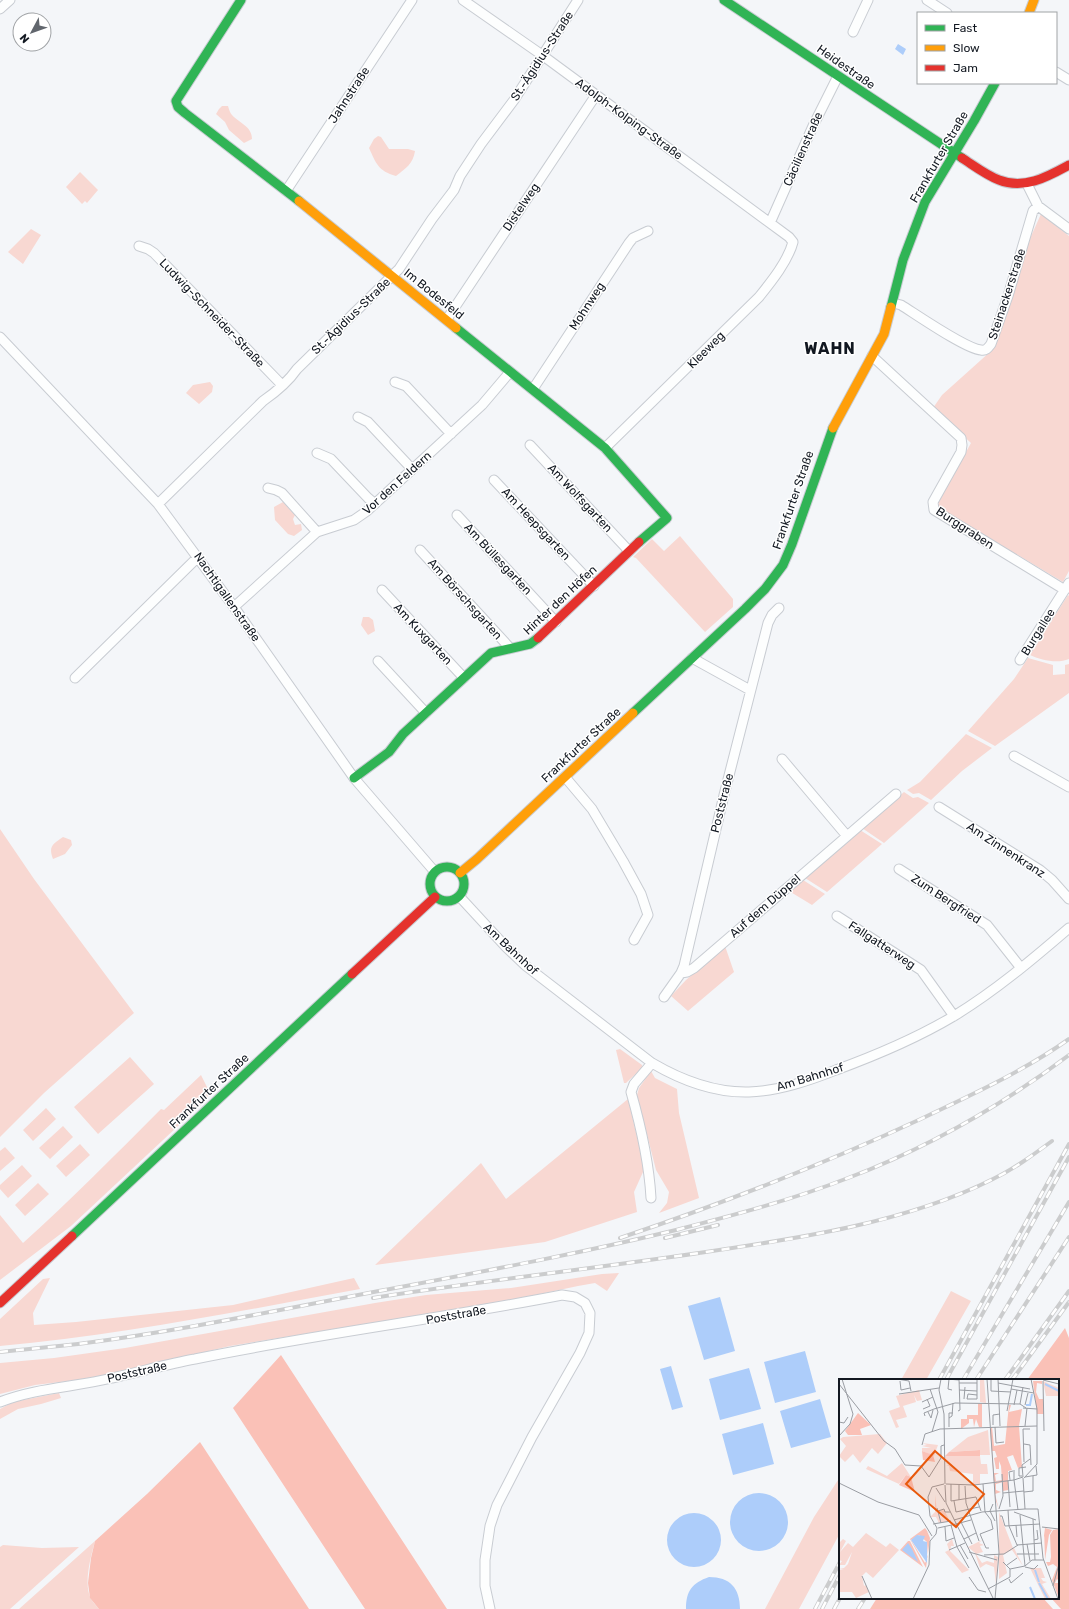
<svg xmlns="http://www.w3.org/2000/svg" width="1069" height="1609" font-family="Rubik,sans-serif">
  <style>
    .green { fill: #f8d8d2 }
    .forest { fill: #fac1b7 }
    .water { fill: #adcdfa }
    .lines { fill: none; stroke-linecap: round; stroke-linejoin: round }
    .street-casing { stroke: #c8ccd2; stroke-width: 11 }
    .fast-casing { stroke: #c8ccd2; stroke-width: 11 }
    .slow-casing { stroke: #c8ccd2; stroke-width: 11 }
    .jam-casing { stroke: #c8ccd2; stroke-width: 11 }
    .street { stroke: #fdfefe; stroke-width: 9 }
    .fast { stroke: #30b455; stroke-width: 9 }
    .slow { stroke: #ff9f0a; stroke-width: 9 }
    .jam { stroke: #e5322d; stroke-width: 9 }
    .rail-casing { stroke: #cbcccd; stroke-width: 4 }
    .rail { stroke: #fff; stroke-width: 2.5; stroke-dasharray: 8; stroke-linecap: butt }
    .labels { text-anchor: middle; stroke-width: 3; stroke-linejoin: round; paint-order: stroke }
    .street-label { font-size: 12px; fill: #121821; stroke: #fff }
    .district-label { font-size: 16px; font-weight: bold; letter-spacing: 1px; fill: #121821; stroke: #fff }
    .inset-river { fill: none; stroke: #adcdfa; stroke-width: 2 }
    .inset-road { fill: none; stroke: #9a9da3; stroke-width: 1 }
    .view { fill: #e8590c; fill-opacity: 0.15; stroke: #e8590c; stroke-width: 2 }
    .inset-edge { fill: none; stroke: #121821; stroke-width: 2 }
  </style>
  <rect width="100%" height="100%" fill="#f4f6f9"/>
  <!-- green -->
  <path class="green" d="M222 106H228C229 109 230 113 232 115 239 123 252 126 252 139L244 143 229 130 225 122 216 114 219 109Z
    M378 136 381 137 389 149H408L415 151C413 164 406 168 396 176 378 171 376 163 369 148L374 139Z
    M80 172 98 190 87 203 85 201 82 204 66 187Z
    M1041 214 1069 236V571L1063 582 940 509 938 503 971 443 933 408 942 395 991 351 995 346 1028 243Z
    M31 229 41 235 23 264 8 252Z
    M210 382 213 386 212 392 199 404 186 393 193 385Z
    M283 502 295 515 293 519 295 525 301 524 302 530 294 536 288 534 275 520 274 507Z
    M680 536 733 599V607L705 632 636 558 633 557 652 539 664 551Z
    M1068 595 1069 596V659C1057 664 1041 660 1030 655Z
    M363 617H369L373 620 375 631 368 635 361 625Z
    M1028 658 1053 665V675L1065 674V665L1069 664V693L995 746 968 731 1014 679Z
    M966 734 992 748 962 771 931 800 919 793 913 794 907 790 920 782Z
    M904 792 913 798 918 797 929 803 884 843 862 828Z
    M0 829 34 879 134 1013 44 1093 0 1137Z
    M860 830 882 844 827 892 805 878Z
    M63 837 71 840 72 845 65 854 53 859C48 846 53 844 63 837Z
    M803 880 825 894 812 905 789 891Z
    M725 946 734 972 688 1011 671 996 686 980Z
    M620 1049 642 1065V1068L626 1083H624L616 1050Z
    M130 1057 154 1084 98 1134 74 1107Z
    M651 1071 655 1078 677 1089 679 1113 699 1198 659 1213 667 1203 669 1192 656 1170 637 1095 639 1088Z
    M201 1075 207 1087 208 1098 71 1226 0 1280V1215L23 1243C71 1200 116 1154 161 1109L164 1110Z
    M628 1099 644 1166 643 1172 634 1192 637 1212 545 1242 375 1265 481 1163 506 1199Z
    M46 1108 56 1119 33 1141 23 1130Z
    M63 1126 73 1137 50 1159 39 1148Z
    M80 1144 90 1155 66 1177 56 1166Z
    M5 1147 15 1158 0 1171V1151Z
    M22 1165 32 1176 8 1198 0 1189V1185Z
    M38 1183 49 1194 25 1216 15 1205Z
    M619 1273 607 1291 595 1283 578 1286 502 1302 230 1346 128 1370 85 1379 35 1385 0 1394V1363L54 1358 125 1348 375 1303 426 1295 511 1288 602 1274Z
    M50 1278 33 1313 34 1325 76 1322 233 1305 354 1278 360 1289C241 1311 121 1335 0 1346V1319L43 1279Z
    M951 1291 971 1301 926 1380H901Z
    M59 1393 61 1398 41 1404 18 1409 0 1419V1409L13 1402Z
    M840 1477V1533L799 1609H765L814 1517Z
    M95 1541C91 1556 83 1584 91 1599 93 1602 96 1606 99 1609H19Z
    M3 1545 42 1548 79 1547 10 1609H0V1547Z"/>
  <!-- forest -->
  <path class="forest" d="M1065 1328 1069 1338V1609H1061L1051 1598H1058V1380H1027Z
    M281 1355 447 1609H365L233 1408Z
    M200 1442 309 1609H99L90 1598 88 1583 91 1558 95 1541 147 1494Z
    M877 1598H1043L1053 1609H870Z"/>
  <!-- water -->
  <path class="water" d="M898 44 906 49 903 55 895 49Z
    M720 1297 735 1351 704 1360 688 1306Z
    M805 1351 816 1392 775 1403 764 1362Z
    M671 1366 683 1407 672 1410 660 1369Z
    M749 1368 761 1409 720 1420 709 1379Z
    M820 1399 831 1437 791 1448 780 1411Z
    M763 1423 774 1464 733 1475 722 1434Z
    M730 1522a29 29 0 1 1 58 0a29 29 0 1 1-58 0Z
    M667 1540a27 27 0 1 1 54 0a27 27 0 1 1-54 0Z
    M709 1577C730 1577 740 1588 740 1609H686C686 1591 692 1583 709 1577Z"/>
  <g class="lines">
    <!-- street casing -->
    <g class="street-casing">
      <path id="street" d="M463 0 542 55 789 237 793 242C788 261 771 282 759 297L605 448
        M927 0 947 13
        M0 9 10 0
        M853 32 868 0
        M1056 72 1069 80
        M1027 184 1038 206 1069 229
        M286 191 412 0
        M770 223 813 126 838 76
        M139 246 148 249 154 253 282 385
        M893 303 901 305C917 315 966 349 981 350 986 351 988 348 991 344L1008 296 1033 211 1038 206
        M447 319 596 95
        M0 337 158 504 234 607 354 778 435 872
        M872 356 961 438 962 445 961 452 933 502 934 510 1065 590
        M395 382 406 386 451 434
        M533 389 629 243 633 238 648 231
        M358 417 368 422 412 469
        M530 445 629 551
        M317 453 331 459 368 498 375 504
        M494 480 594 586
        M268 488 276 490 282 493 317 532
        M158 504 263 401C276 392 288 382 297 369L399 269 432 219 454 190 460 176 481 144 514 100 578 0
        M457 515 556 622
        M420 550 510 648
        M382 590 464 678
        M234 607 317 532 354 520 367 511 482 405 510 372
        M692 658 750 690
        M1020 660 1069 583
        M378 661 426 713
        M75 678 198 557
        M1014 756 1069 787
        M782 759 847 836
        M565 777 592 809 623 861 641 894 648 915 634 940
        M939 807 1040 870 1052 880 1069 899
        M899 869 987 925 1021 968
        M459 896 506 947 526 966 652 1063C681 1080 713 1093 749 1092 779 1091 808 1081 836 1070 877 1055 917 1038 954 1016 995 991 1033 959 1069 928
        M837 916 921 970 954 1016
        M681 973 687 972 694 968 896 794
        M664 997 681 973 684 966 724 795 768 623 772 615 779 608
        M651 1198C649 1161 641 1127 631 1092L634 1084 652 1063
        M0 1402C36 1388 75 1387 112 1378 140 1372 167 1364 195 1359 316 1334 440 1319 562 1295L575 1297 585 1303 590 1313 589 1333 580 1353 532 1437 497 1505 490 1526 485 1560V1586L490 1609"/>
    </g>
    <!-- fast casing -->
    <g class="fast-casing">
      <path id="fast" d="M241 0 176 101 178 107 185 113 299 201
        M724 0 962 158
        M891 307 903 260 925 202 974 121 995 83
        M456 328 605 448 667 518 639 542
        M633 713 745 609 765 589 783 565 792 544 833 428
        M354 778 389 752 403 734 491 653 530 644 538 638
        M430 884a17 17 0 1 1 34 0a17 17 0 1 1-34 0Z
        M72 1236 352 974"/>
    </g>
    <!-- slow casing -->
    <g class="slow-casing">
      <path id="slow" d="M1029 13 1034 0
        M299 201 456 328
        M833 428 884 334 891 307
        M460 873 477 859 633 713"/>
    </g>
    <!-- jam casing -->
    <g class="jam-casing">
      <path id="jam" d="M962 158C973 165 986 175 999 180 1024 190 1047 177 1069 165
        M538 638 639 542
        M352 974 435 897
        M0 1303 72 1236"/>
    </g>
    <!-- street -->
    <use href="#street" class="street"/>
    <!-- fast -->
    <use href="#fast" class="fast"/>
    <!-- slow -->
    <use href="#slow" class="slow"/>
    <!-- jam -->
    <use href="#jam" class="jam"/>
    <!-- rail casing -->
    <g class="rail-casing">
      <path id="rail" d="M620 1238C724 1203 824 1164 923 1118 973 1094 1024 1071 1069 1039
        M665 1238 718 1225
        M373 1298C481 1281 590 1269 699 1253 795 1239 906 1223 993 1179 1014 1169 1033 1155 1052 1141
        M0 1352C26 1349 52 1347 78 1344 188 1330 297 1306 406 1286 496 1269 586 1252 676 1230 734 1215 792 1200 848 1178 927 1148 1001 1106 1069 1055
        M939 1380 1069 1144
        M946 1380 1069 1157
        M963 1380 1069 1202
        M976 1380 1069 1237
        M1005 1380 1069 1291
        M1012 1380 1069 1302
        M815 1609 840 1562
        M822 1609 840 1575
        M834 1609 840 1598
        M858 1609 865 1598"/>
    </g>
    <!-- rail -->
    <use href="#rail" class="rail"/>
  </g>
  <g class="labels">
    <!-- street labels -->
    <g class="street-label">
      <text transform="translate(542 56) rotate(-57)" y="4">St.-Ägidius-Straße</text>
      <text transform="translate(846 67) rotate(35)" y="4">Heidestraße</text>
      <text transform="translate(349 95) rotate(-57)" y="4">Jahnstraße</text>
      <text transform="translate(629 119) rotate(36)" y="4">Adolph-Kolping-Straße</text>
      <text transform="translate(803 149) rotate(-66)" y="4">Cäcilienstraße</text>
      <text transform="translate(939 157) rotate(-60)" y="4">Frankfurter Straße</text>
      <text transform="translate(521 207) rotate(-56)" y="4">Distelweg</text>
      <text transform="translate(434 294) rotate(39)" y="4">Im Bodesfeld</text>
      <text transform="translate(1007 294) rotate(-72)" y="4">Steinackerstraße</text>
      <text transform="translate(587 306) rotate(-57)" y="4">Mohnweg</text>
      <text transform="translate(212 313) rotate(46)" y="4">Ludwig-Schneider-Straße</text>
      <text transform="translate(351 316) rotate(-44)" y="4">St.-Ägidius-Straße</text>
      <text transform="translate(706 350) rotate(-45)" y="4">Kleeweg</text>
      <text transform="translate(397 483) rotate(-42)" y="4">Vor den Feldern</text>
      <text transform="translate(580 498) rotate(47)" y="4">Am Wolfsgarten</text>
      <text transform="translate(793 500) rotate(-71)" y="4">Frankfurter Straße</text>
      <text transform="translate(536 524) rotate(47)" y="4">Am Heepsgarten</text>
      <text transform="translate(965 528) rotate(33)" y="4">Burggraben</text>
      <text transform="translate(498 559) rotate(47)" y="4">Am Büllesgarten</text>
      <text transform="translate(227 597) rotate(55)" y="4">Nachtigallenstraße</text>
      <text transform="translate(465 599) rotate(48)" y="4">Am Börschsgarten</text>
      <text transform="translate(560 600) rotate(-43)" y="4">Hinter den Höfen</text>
      <text transform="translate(1038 632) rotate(-58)" y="4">Burgallee</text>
      <text transform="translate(423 634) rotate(47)" y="4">Am Kuxgarten</text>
      <text transform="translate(581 745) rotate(-43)" y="4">Frankfurter Straße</text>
      <text transform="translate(722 803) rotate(-76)" y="4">Poststraße</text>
      <text transform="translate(1006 850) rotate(33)" y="4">Am Zinnenkranz</text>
      <text transform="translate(946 899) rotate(33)" y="4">Zum Bergfried</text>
      <text transform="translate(765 906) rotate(-41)" y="4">Auf dem Düppel</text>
      <text transform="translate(882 945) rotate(33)" y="4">Fallgatterweg</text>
      <text transform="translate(511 949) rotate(43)" y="4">Am Bahnhof</text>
      <text transform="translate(810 1077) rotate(-17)" y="4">Am Bahnhof</text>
      <text transform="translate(209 1091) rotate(-43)" y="4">Frankfurter Straße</text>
      <text transform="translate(456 1315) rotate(-10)" y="4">Poststraße</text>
      <text transform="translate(137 1372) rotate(-13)" y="4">Poststraße</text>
    </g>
    <!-- district labels -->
    <g class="district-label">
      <text x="830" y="354">WAHN</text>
    </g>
  </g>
  <!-- overview -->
  <g transform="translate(839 1379)">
    <rect width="220" height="220" fill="#f4f6f9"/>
    <path d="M141 0H145L147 24 141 23ZM204 2 220 9V17H207ZM80 11 83 21 78 22 75 16 77 23 64 27 68 38 57 41 60 48 57 49 50 32 61 28 57 17ZM149 51 151 76H141V71L110 73 129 58ZM41 55 48 64 39 75 33 69 21 84 14 75 6 83 0 77 7 67 1 60 4 58ZM83 64 99 66 95 77 83 72V69H92L83 67 88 66ZM106 77H141L142 85H148L149 95H141V105L134 106V95L111 92 110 87H107L110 86 107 84 110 83H106ZM63 84 72 98 67 96 60 105 27 90 29 87 48 97ZM96 116 98 132 105 131 111 142 100 144 97 138H91L96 133ZM160 133 174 169 170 170 175 169 184 187 173 171 164 176 168 194 160 200ZM27 154 47 168 51 164 60 171 34 199 27 193 23 197 25 207 27 206 30 213 17 219 13 213H0V191L5 190 0 189H5L9 185 13 173 6 186H0L3 182 0 181V164L4 160 7 162 1 173 9 164 14 168ZM113 160 115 167H112L111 172 130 191 123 194 106 173 110 171 108 165ZM143 161 140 164 145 166 141 167 144 173 137 175 143 184 148 182 155 184V176L159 178 157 205 155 188 147 185 141 189 136 174 129 168ZM191 189H202L206 199H202L204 202 208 203 203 205 212 220H206Z" fill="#f8d8d2"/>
    <path d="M194 2H203V5L198 4 197 13 200 20H204L205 35H198ZM139 25H143V48H140L137 40 135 48 134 40H130V44L122 50V40H128V36H139ZM170 26H172L170 33 183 30 180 47 183 88 179 89 174 76 168 78 173 91 169 92V111L164 112V103L157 105V111L162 113 156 115 160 131 156 119 155 104 164 102 155 103 151 50 153 48 155 67 166 65ZM153 72H156L158 78 155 79 157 90H160V82L162 87 163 101 157 102 156 96 160 94H155ZM19 34 32 46 21 50 23 56H9L6 52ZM141 71V77H106L110 73ZM83 72 94 76 96 83 84 81ZM67 96 72 98 76 113 60 106ZM205 148V159L206 149 213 151 210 156 206 181ZM86 149 92 157 88 152 91 159 87 189 71 160ZM80 156 88 163 89 178 86 184 72 161ZM220 150V202L218 200 216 204H220V220L213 201 218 188 214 185 209 187 207 183H211L212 178 211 156 214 151ZM69 162H71L84 188 61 171Z" fill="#fac1b7" fill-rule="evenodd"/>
    <path d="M78 156 86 157 84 162 88 163V184L72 161ZM69 164 73 170 79 183 63 171Z" fill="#adcdfa"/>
    <path class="inset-river" d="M206 5 220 12M187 26H191L193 15M196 191 200 203M200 204 209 220M191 208 196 220"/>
    <path class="inset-road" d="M58 0 70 2 72 12M102 0 100 11 105 35 106 105M108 0 120 1M110 0 109 10 113 11M138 0V20H128L129 15 138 16M148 0 160 174 156 220M152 0V12L172 13M159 0 161 47M204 1 220 5M61 2 62 11 71 9M204 2 205 52M120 4H138M159 4 191 10M0 5 45 62 56 70 66 86 82 87 90 98 102 79V67L105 66M91 10 99 33 93 53M172 10 195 14M120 11 138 12M60 15 100 9M125 20 126 8M83 23 94 18M181 25 184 8M175 26 178 11M186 26 189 14M184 29 198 30M84 30 91 27 88 20M95 30 116 24 181 25 187 29M119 32 121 31 120 0M168 32 174 0M89 33 92 39 94 31M86 37 85 34 95 30M110 39 113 37 114 24M0 43 5 44 9 38M154 46V36L161 35M186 47 188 29M110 48V34H114M156 48 157 64 165 63M0 57 11 45 14 35 3 0M185 65 191 66 192 86M83 66 86 55 101 50 198 47M185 83 184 50H191M183 97H180V89L187 88M184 98 183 86 191 80M186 98 198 96 197 87M185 99 198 85V30L192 0M171 101 170 93 174 92M169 102 171 128M0 104 39 123 80 136 93 157M107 105 135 106 175 101V91M112 105V122L137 118 142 132M144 105 146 133 152 141 154 150 141 155 147 169H150M106 106 107 124 154 219M126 107 127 124 140 162M97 109 106 123M185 113 194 112V97M164 114 185 112M120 121V106M115 122 117 133 140 128M154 125 151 132 156 142M98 129 102 144M160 130 164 117 163 95M186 130H199L204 179 219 220M169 131 170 147 178 166 203 164M179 131 175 101 184 98M99 132 105 130 106 133H111M175 133 197 141M181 136 186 187M161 137H163L166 147 201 145M194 140 196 181M115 141 143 133 186 130 184 99M122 143 133 165M94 145 112 142M117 145 132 141M112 146 118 168 130 189M177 146 178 158M106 148 107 162 115 159M203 148 220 150M98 149 91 137 89 118 93 108 105 105M99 149 117 145M125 160 137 154M195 161 199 160 198 151M188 165 191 182M121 166 129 180M110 171 126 164M130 173 158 181M178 175H200M145 176 165 175 179 166M168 186 178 179M186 188 195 190 199 186M171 190 186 187 193 181H205M23 197 33 220M130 198 139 211 147 213M170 200 172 204 184 194M214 207 220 185M149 210 171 198V190L164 183M74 220 90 186 91 162 97 155 98 149"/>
    <path class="view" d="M96 72 145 115 117 148 67 105Z"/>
    <rect width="220" height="220" class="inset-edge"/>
  </g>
  <!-- legend -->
  <rect x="917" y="12" width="140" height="72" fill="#ffffff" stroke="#a0a3a6"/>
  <rect x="925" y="25" width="20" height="6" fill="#30b455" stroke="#a0a3a6"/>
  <text x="953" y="32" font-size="12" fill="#121821">Fast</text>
  <rect x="925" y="45" width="20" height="6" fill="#ff9f0a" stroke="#a0a3a6"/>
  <text x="953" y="52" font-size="12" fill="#121821">Slow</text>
  <rect x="925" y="65" width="20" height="6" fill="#e5322d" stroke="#a0a3a6"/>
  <text x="953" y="72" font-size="12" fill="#121821">Jam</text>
  <!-- north arrow -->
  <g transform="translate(32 32) rotate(229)"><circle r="19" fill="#ffffff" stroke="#a0a3a6"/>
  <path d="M0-3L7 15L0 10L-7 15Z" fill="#61666d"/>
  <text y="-6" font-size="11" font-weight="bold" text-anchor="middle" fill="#121821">N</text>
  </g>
</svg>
